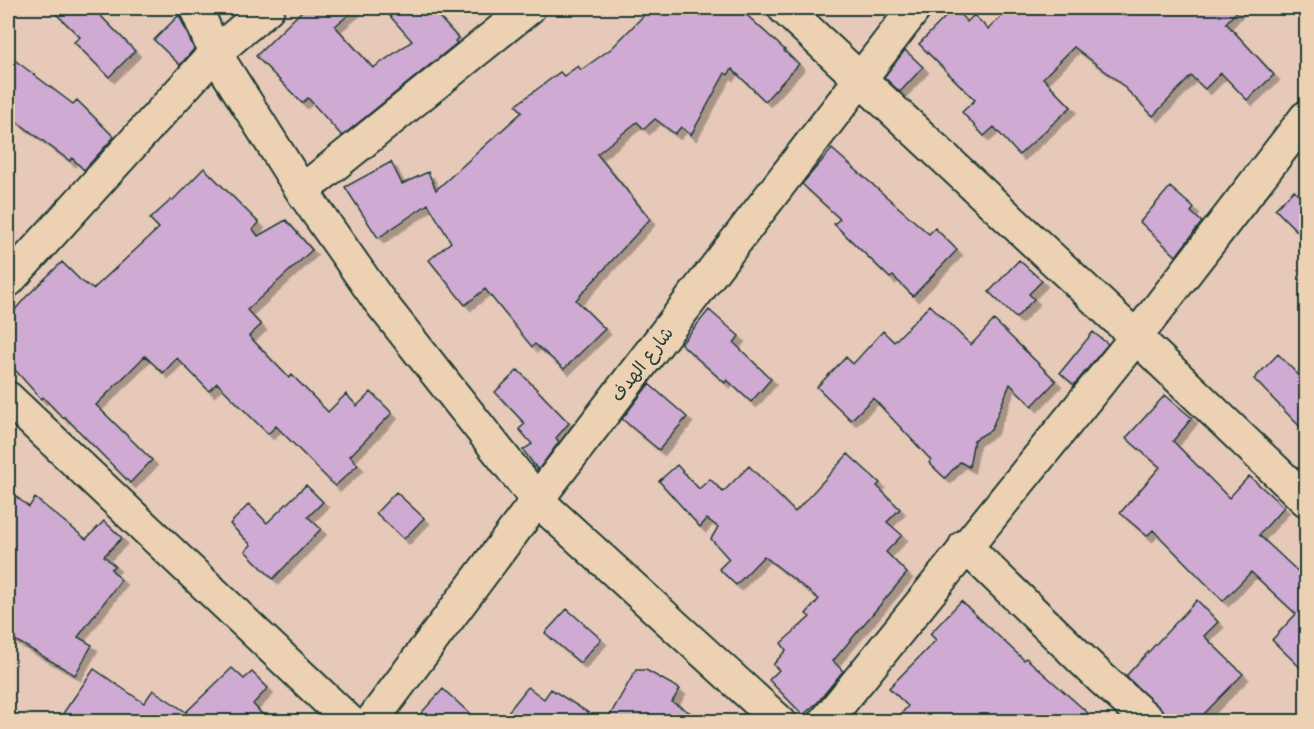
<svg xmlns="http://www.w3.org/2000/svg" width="1314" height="729" font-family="'Balsamiq Sans','Playpen Sans Arabic',sans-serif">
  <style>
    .building { fill: #cfaad2; stroke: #1f3d34; stroke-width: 1.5; filter: url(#shadow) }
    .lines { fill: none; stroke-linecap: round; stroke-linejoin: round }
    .minor-casing { stroke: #1f3d34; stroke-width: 36 }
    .minor { stroke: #ecd1b3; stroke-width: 32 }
    .labels { text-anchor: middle; stroke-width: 6; stroke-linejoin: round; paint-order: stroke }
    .street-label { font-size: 18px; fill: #1f3d34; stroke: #ecd1b3 }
  </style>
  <defs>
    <filter id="shadow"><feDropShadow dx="5.5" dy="5.5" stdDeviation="0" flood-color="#0004"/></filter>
  </defs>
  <rect width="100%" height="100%" fill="#e6c9b9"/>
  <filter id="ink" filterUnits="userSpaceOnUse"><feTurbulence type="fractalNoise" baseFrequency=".0167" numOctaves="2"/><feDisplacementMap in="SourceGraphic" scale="12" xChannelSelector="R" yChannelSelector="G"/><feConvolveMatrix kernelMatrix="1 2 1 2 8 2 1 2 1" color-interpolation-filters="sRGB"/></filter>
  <g filter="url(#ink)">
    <!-- building -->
    <path class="building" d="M50 8H93L135 51 109 77 74 42 80 37Z
      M305 8H357L335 26 373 68 412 41 383 8H431L458 38 455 41 457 43 342 136 308 98 302 103 256 56Z
      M651 8H739L785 50 784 51 799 64 765 101 732 69 728 75 725 73 691 135 681 127 675 134 655 119 644 129 637 122 597 154 650 219 576 300 605 329 564 369 535 344 532 347 485 289 465 305 429 260 451 242 428 204 378 238 345 187 391 162 402 184 428 172 436 190 522 112 516 105 560 72 564 76 578 66 581 70 612 48Z
      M954 8 967 22 974 15 988 29 1011 8H1240L1226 23 1274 75 1247 100 1221 73 1205 89 1191 76 1153 116 1118 81 1074 47 1043 78 1071 107 1019 155 994 127 984 136 962 112 975 100 919 44Z
      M179 15 194 49 180 65 154 40Z
      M905 50 923 67 900 92 884 77Z
      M8 55 73 104 77 100 114 137 84 170 72 158 70 161 8 115Z
      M832 149 929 234 935 228 957 250 913 296 893 276 890 278 834 224 840 219 802 184Z
      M204 168 259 223 253 229 258 236 286 220 312 250 247 310 261 325 249 336 289 378 292 375 328 412 346 394 357 406 371 392 392 413 350 456 358 465 335 486 276 426 268 434 217 383 209 391 177 358 163 373 145 356 96 405 152 460 130 483 65 417 63 418 43 397 41 399 8 362V318L25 298 62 262 80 280 93 289 159 228 150 219 171 200 172 201Z
      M1170 187 1194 208 1191 212 1202 222 1176 256 1140 222Z
      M1294 190 1306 203V240L1275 209Z
      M1019 260 1042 281 1029 294 1034 299 1016 318 989 292Z
      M930 305 971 345 994 320 1056 381 1032 406 1010 384 991 430 974 440 969 467 960 462 945 478 929 463 931 460 873 398 851 420 817 387 846 357 853 364 883 331 894 342Z
      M709 310 739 336 734 343 771 379 751 402 727 380 725 383 681 344Z
      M1093 332 1108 344 1074 385 1060 373Z
      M1278 354 1306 383V433L1254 379Z
      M518 370 569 423 556 438 559 442 538 470 523 450 532 444 519 429 525 424 495 392Z
      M649 384 687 417 659 450 622 419Z
      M1165 395 1192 418 1173 441 1229 498 1249 476 1284 507 1259 535 1306 579V673L1272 640 1296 614 1251 572 1223 601 1153 530 1147 536 1120 513 1160 467 1126 438Z
      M848 454 880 483 877 486 900 509 887 522 902 535 886 552 907 573 833 661 843 671 818 702 803 715 769 680 779 670 773 665 786 650 781 643 810 617 806 614 819 599 764 556 736 585 719 569 729 559 711 539 718 527 707 519 700 527 659 481 677 465 699 489 710 479 723 492 749 466 795 512Z
      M306 485 323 502 308 517 321 529 273 579 245 551 251 545 230 524 249 504 267 523Z
      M8 490 29 507 35 498 86 539 104 521 122 538 104 556 115 566 111 569 121 580 78 637 92 645 75 675 8 636Z
      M396 492 424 518 404 539 376 513Z
      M1197 600 1218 622 1204 636 1243 674 1196 722H1173L1126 676Z
      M961 601 1024 660 1026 658 1098 722H894L908 706 889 688 936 640 930 634Z
      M567 609 601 639 580 663 545 633Z
      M232 668 244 679 252 672 268 688 253 704 269 722H57L94 669 144 703 153 690 186 712Z
      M636 670H646L680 689 672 702 706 722H606Z
      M528 687 544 699 551 689 603 722H500Z
      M443 689 479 722H413Z"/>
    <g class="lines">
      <!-- minor casing -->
      <g class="minor-casing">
        <path id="minor" d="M196 8 215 53 302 191 377 298 537 500 780 722
          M784 8 1136 337 1306 500
          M302 191 529 8
          M8 281 215 53 268 8
          M8 398 350 722
          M965 546 1101 678 1150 722
          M371 722 537 500 915 8
          M825 722 1136 337 1306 117"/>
      </g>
      <!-- minor -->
      <use href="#minor" class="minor"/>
    </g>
  </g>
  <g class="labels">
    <!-- street labels -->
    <g class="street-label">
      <text transform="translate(642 364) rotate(-52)" y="6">شارع الهدف</text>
    </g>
  </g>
  <!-- margin -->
  <rect width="1314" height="729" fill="none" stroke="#ecd1b3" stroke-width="30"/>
  <rect x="15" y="15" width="1284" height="699" fill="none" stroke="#1f3d34" stroke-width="2" filter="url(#ink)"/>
</svg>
